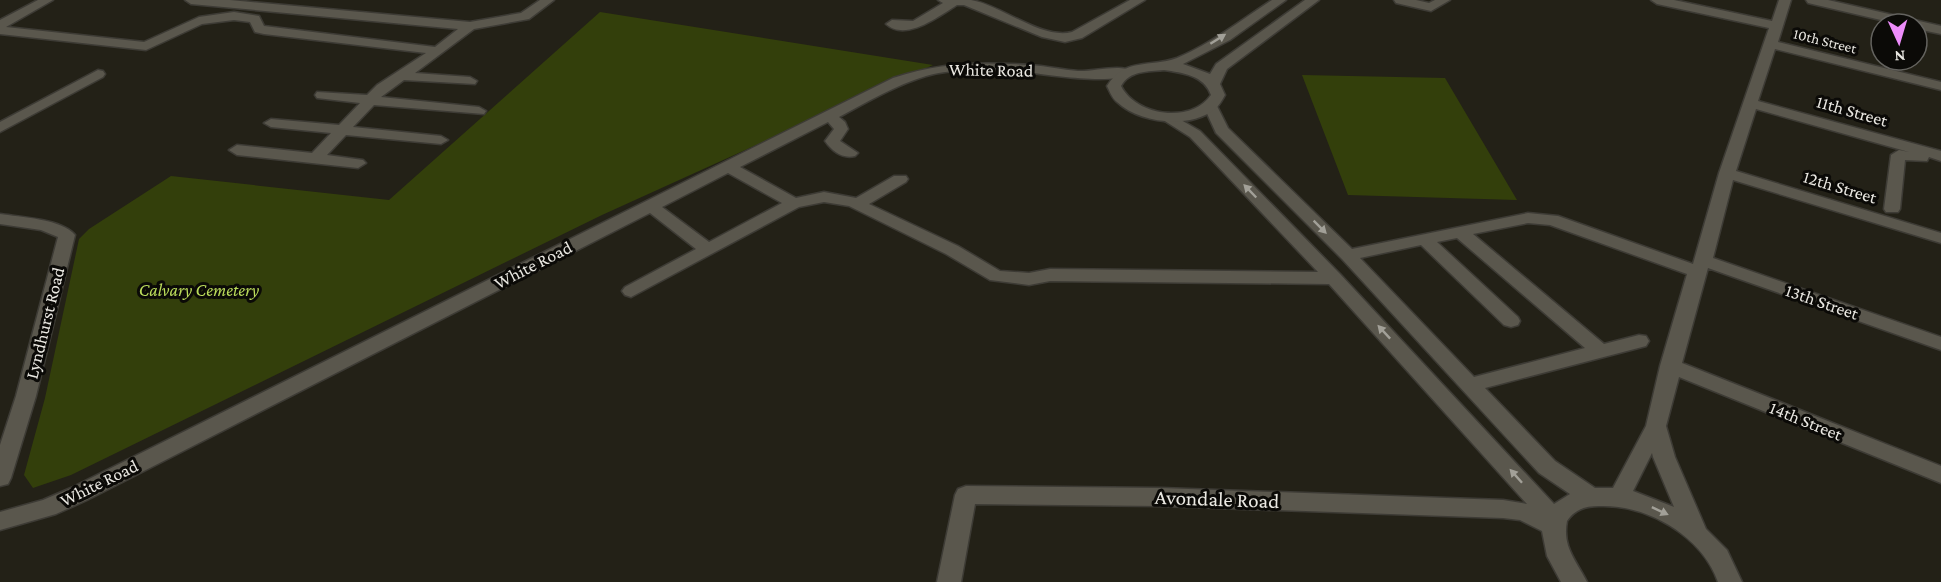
<svg xmlns="http://www.w3.org/2000/svg" width="1941" height="582" font-family="'Crimson Pro',serif">
  <style>
    .green { fill: #333f0b }
    .lines { fill: none; stroke-linecap: round; stroke-linejoin: round }
    .minor-casing { stroke: #3d3b35; stroke-width: 3 }
    .tertiary-casing { stroke: #3d3b35; stroke-width: 3 }
    .minor { fill: #5a574d; fill-rule: evenodd }
    .tertiary { fill: #5a574d; fill-rule: evenodd }
    .oneway { fill: #a2a098 }
    .labels { text-anchor: middle; stroke-width: 6; stroke-linejoin: round; paint-order: stroke }
    .far-street-label { font-size: 15px; fill: #eae8e2; stroke: #0b0a07 }
    .street-label { font-size: 18px; fill: #eae8e2; stroke: #0b0a07 }
    .park-label { font-size: 18px; font-style: italic; fill: #bbdc5b; stroke: #0b0a07 }
    .near-street-label { font-size: 21px; fill: #eae8e2; stroke: #0b0a07 }
  </style>
  <rect width="100%" height="100%" fill="#232117"/>
  <!-- green -->
  <path class="green" d="M600 12 933 65 602 215 71 475 33 488 24 475 45 398 79 239 89 229 171 176 389 200Z
    M1302 75 1445 78 1517 200 1348 195Z"/>
  <g class="lines">
    <!-- minor casing -->
    <g class="minor-casing">
      <path id="minor" d="M38 0H53L6 27 144 42 199 17 234 12 259 16 264 26 435 47 458 29 191 4 185 0H230L470 22 521 13 540 0H554L529 19 474 29 415 73 470 77 477 81 475 84 404 80 381 97 479 107 486 111 484 114 374 105 353 127 441 136 448 140 441 144 346 135 327 155 363 160 366 163 358 168 237 155 229 150 237 145 312 153 331 133 271 127 264 123 271 119 339 125 360 103 317 98 315 95 317 92 367 95 377 85 426 53 264 34 255 32 250 22 234 20 202 24 146 50 0 34V20Z
        M938 0C948 0 960 0 971 0 1001 5 1042 40 1072 32L1130 0H1145L1082 38 1065 42 1042 37 964 5H957C939 16 906 42 886 24L892 20 913 21 943 3Z
        M1394 0H1416L1429 3 1435 0H1450L1431 11 1396 3Z
        M1651 0H1674L1772 21 1779 0H1791L1778 42 1941 82V90L1775 49 1758 101 1941 151V161L1929 157 1927 161 1905 160 1900 209 1898 212H1886L1884 209 1891 155 1899 150 1909 152 1756 109 1736 171 1941 233V243L1733 180 1713 258 1941 337V350L1708 268 1682 363 1941 466V483L1679 377 1666 426 1675 457 1706 529 1727 550 1742 582H1718C1702 536 1647 504 1599 506 1586 506 1575 509 1567 521 1562 547 1576 560 1587 582H1561L1547 556 1542 531 1520 520 1503 518 1161 506 975 504 961 582H937L955 495 958 489 966 486 1161 488 1503 500 1527 504 1329 284 1050 281 1029 285 990 280 946 254 849 206 824 202 799 207 631 297 625 295 622 291 625 287 696 249 650 213 87 500 56 514 0 530V512L43 500 71 488 893 78C941 62 981 62 1031 65 1047 66 1062 70 1078 71 1091 72 1123 63 1132 72 1118 86 1052 75 1032 73 1001 71 956 67 926 76 896 85 867 102 839 117L845 122 848 129 840 141 858 153 855 156C842 159 832 151 825 141L834 129 828 122 740 167 796 198 824 192 856 198 894 176H906L908 179 906 182 869 204 958 246 1000 271 1029 273 1050 269 1318 272 1190 137 1157 116 1159 113H1169L1200 131 1340 274 1554 504 1570 494 1539 473 1342 259 1216 133 1204 107 1206 104H1216L1228 128 1352 249 1528 213 1558 216 1693 264 1719 173 1769 28 1657 4ZM728 173 782 203 709 242 662 207ZM1528 223 1550 225 1687 274 1660 366 1646 426 1613 488H1595L1555 461 1485 388 1646 346 1649 341 1646 336 1639 335 1604 344 1473 234ZM1457 238 1585 348 1474 377 1360 258 1421 245 1504 325 1511 327 1518 325 1520 321 1518 317 1437 242ZM1652 453 1653 457 1674 507 1633 491Z
        M1806 0H1828L1941 26V34L1917 29V24H1898L1808 3Z
        M98 70 103 71 105 74 103 77 0 132V122Z"/>
    </g>
    <!-- tertiary casing -->
    <g class="tertiary-casing">
      <path id="tertiary" d="M1272 0H1286L1230 40 1183 64 1210 74 1216 64 1305 0H1319L1227 69 1220 84 1225 95C1222 100 1219 106 1214 110 1188 129 1139 123 1117 102 1112 98 1110 92 1107 86 1125 57 1149 68 1177 58 1211 44 1241 20 1272 0ZM1164 70C1183 73 1204 75 1211 95 1191 124 1136 116 1121 86 1130 70 1148 72 1164 70Z
        M0 214C19 217 63 219 75 235L36 396 11 478 8 484 0 486V445L16 396 58 237 41 230 0 224Z"/>
    </g>
    <!-- minor -->
    <use href="#minor" class="minor"/>
    <!-- tertiary -->
    <use href="#tertiary" class="tertiary"/>
  </g>
  <!-- one-way arrows -->
  <defs><path id="oneway-solid" d="M-6-.8H1V-3.2L6.5 0L1 3.2V.8H-6Z" transform="scale(1.5)"/></defs>
  <g class="oneway">
    <use href="#oneway-solid" transform="translate(1218 39) rotate(-32)"/>
    <use href="#oneway-solid" transform="translate(1250 191) rotate(-134)"/>
    <use href="#oneway-solid" transform="translate(1320 227) rotate(45)"/>
    <use href="#oneway-solid" transform="translate(1384 332) rotate(-133)"/>
    <use href="#oneway-solid" transform="translate(1516 476) rotate(-132)"/>
    <use href="#oneway-solid" transform="translate(1660 511) rotate(25)"/>
  </g>
  <g class="labels">
    <!-- far-street labels -->
    <g class="far-street-label">
      <text transform="translate(1825 41) rotate(14)" y="5">10th Street</text>
    </g>
    <!-- street labels -->
    <g class="street-label">
      <text transform="translate(991 70) rotate(1)" y="6">White Road</text>
      <text transform="translate(1852 111) rotate(16)" y="6">11th Street</text>
      <text transform="translate(1840 187) rotate(17)" y="6">12th Street</text>
      <text transform="translate(533 265) rotate(-27)" y="6">White Road</text>
      <text transform="translate(1822 302) rotate(19)" y="6">13th Street</text>
      <text transform="translate(45 323) rotate(-76)" y="6">Lyndhurst Road</text>
      <text transform="translate(1806 421) rotate(22)" y="6">14th Street</text>
      <text transform="translate(99 483) rotate(-26)" y="6">White Road</text>
    </g>
    <!-- park labels -->
    <g class="park-label">
      <text x="199" y="296">Calvary Cemetery</text>
    </g>
    <!-- near-street labels -->
    <g class="near-street-label">
      <text transform="translate(1217 499) rotate(2)" y="7">Avondale Road</text>
    </g>
  </g>
  <!-- north arrow -->
  <g transform="translate(1899 42) rotate(176)"><circle r="28" fill="#0b0a07" stroke="#64635f" stroke-width="1.5"/>
  <path d="M0-4.5L10 22L0 15L-10 22Z" fill="#ed8cfa"/>
  <text y="-9" font-size="16" font-weight="bold" text-anchor="middle" fill="#eae8e2">N</text>
  </g>
</svg>
